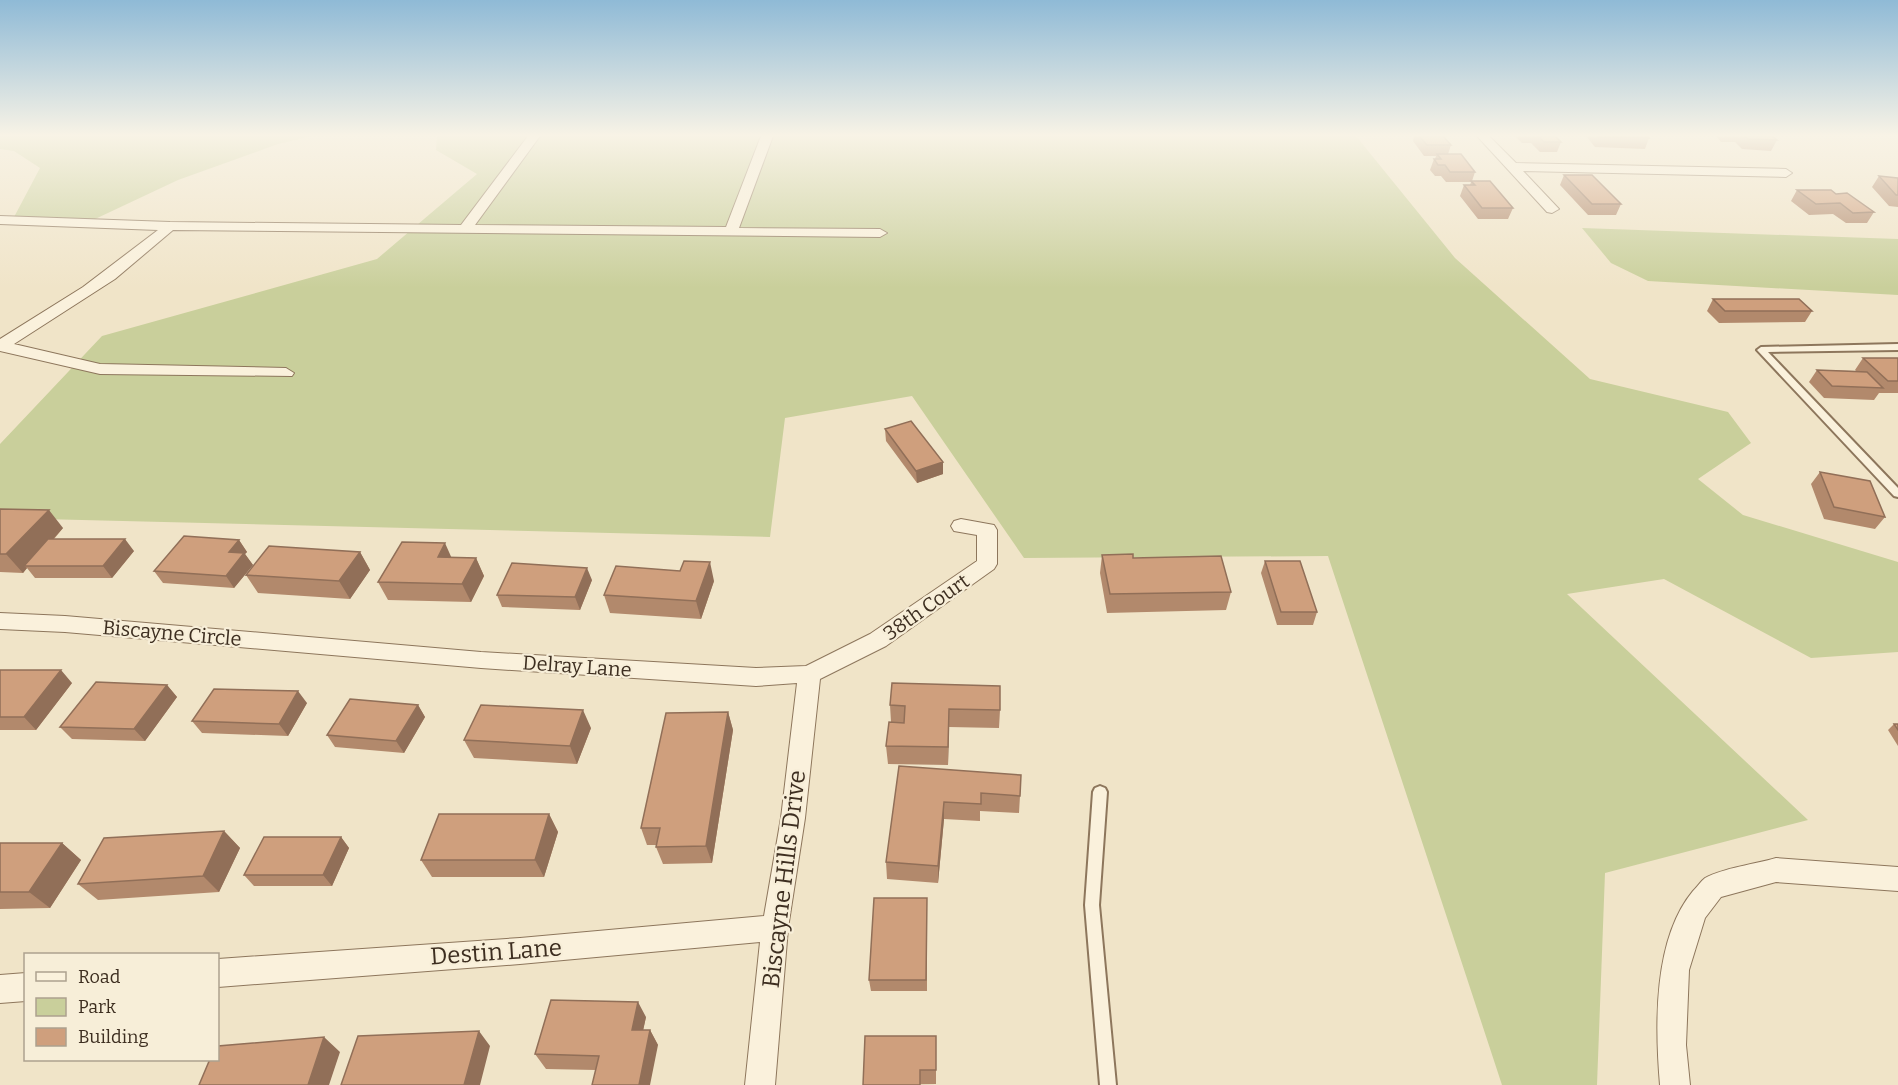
<svg xmlns="http://www.w3.org/2000/svg" width="1898" height="1085" font-family="Bitter,serif">
  <style>
    .green { fill: #c9cf9b }
    .lines { fill: none; stroke-linecap: round; stroke-linejoin: round }
    .service-casing { stroke: #8d765c; stroke-width: 4 }
    .minor-casing { stroke: #8d765c; stroke-width: 2 }
    .service { fill: #faf1dc; fill-rule: evenodd }
    .minor { fill: #faf1dc; fill-rule: evenodd }
    .wall { fill: #b2896c }
    .shaded-wall { fill: #916f58 }
    .building { fill: #cf9f7d; stroke: #916f58; stroke-width: 1.5 }
    .labels { text-anchor: middle; stroke-width: 4.5; stroke-linejoin: round; paint-order: stroke }
    .street-label { font-size: 20px; fill: #3d2e20; stroke: #f7eed8 }
    .near-street-label { font-size: 24px; fill: #3d2e20; stroke: #f7eed8 }
  </style>
  <rect width="100%" height="100%" fill="#f0e4c8"/>
  <!-- green -->
  <path class="green" d="M0 136H312L278 144 178 180 93 220 13 219 40 168 14 151 0 149Z
    M437 136H1356L1455 258 1590 379 1728 412 1751 443 1698 479 1743 515 1898 562V652L1811 658 1664 579 1567 594 1808 820 1605 873 1597 1085H1502L1328 556 1024 558 912 396 785 418 770 537 0 518V444L102 336 377 259 477 174 436 150Z
    M1582 228 1898 239V295L1648 281 1611 263Z"/>
  <g class="lines">
    <!-- service casing -->
    <g class="service-casing">
      <path id="service" d="M1898 344V350L1768 352 1898 488V497L1894 496 1757 350 1761 347Z
        M1100 786 1105 788 1107 792 1099 905 1116 1085H1100L1085 905 1093 792 1095 788Z"/>
    </g>
    <!-- minor casing -->
    <g class="minor-casing">
      <path id="minor" d="M528 136H540L475 225 726 227 761 136H773L739 228 880 229 887 233 880 237 173 230 115 279 14 344 100 364 286 368 294 373 292 376 100 374 0 351V339L83 287 158 230 0 224V216L170 222 461 225Z
        M1477 136H1489L1516 163 1786 169 1792 173 1786 177 1523 171 1559 209 1552 213 1547 212Z
        M961 519 994 525 997 530V564L994 569 886 646 820 679 805 818 788 928 775 1085H745L760 942 520 964 218 987V959L520 938 764 916 781 818 797 683 756 686 481 668 65 632 0 629V613L65 616 481 652 756 668 806 666 870 634 977 561V535L954 531 951 526 954 521Z
        M1776 858 1898 867V891L1776 882 1721 897 1705 918 1689 970 1686 1045 1690 1085H1660C1655 1026 1653 939 1693 891 1697 887 1701 881 1705 878 1723 868 1756 864 1776 858Z
        M26 973V1001L0 1003V975Z"/>
    </g>
    <!-- service -->
    <use href="#service" class="service"/>
    <!-- minor -->
    <use href="#minor" class="minor"/>
  </g>
  <!-- wall -->
  <path class="wall" d="M1414 136H1443L1451 145 1448 154 1475 172 1472 181 1513 208 1508 219H1478L1460 196 1464 185H1470L1471 182H1446L1441 176H1435L1430 170 1434 159H1435L1436 156H1424L1413 141Z
    M1515 136H1555L1561 142 1557 152H1540L1531 143H1522Z
    M1586 136H1647L1649 138 1645 149 1595 147Z
    M1716 136H1772L1777 140 1771 151 1742 149 1735 142H1721Z
    M1564 175 1621 204 1616 215H1588L1560 185Z
    M1879 176 1898 178V207L1889 206 1872 187Z
    M1797 190 1836 194 1874 212 1867 223H1846L1833 214 1809 215 1791 201Z
    M1713 299 1812 311 1805 322 1719 323 1707 311Z
    M1863 358H1898V393H1879L1874 400 1824 398 1809 382 1817 370 1856 371 1855 370Z
    M885 429 943 474 917 483 886 441Z
    M1820 472 1885 517 1875 529 1824 519 1811 484Z
    M0 509 63 528 54 539 134 551 112 578H35L27 568 23 573 0 572Z
    M239 540 247 552 245 554 253 565 234 588 163 583 154 571Z
    M360 552 370 570 350 599 258 593 246 575Z
    M1102 555 1133 558 1231 592 1226 610 1107 613 1100 573Z
    M451 557 476 558 484 576 471 602 388 600 378 582Z
    M1265 561 1317 612 1313 625H1277L1261 573Z
    M592 580 580 610 502 607 497 595Z
    M714 581 701 619 610 613 604 595Z
    M0 670 72 683 36 730H0Z
    M167 685 177 697 145 741 72 739 60 727Z
    M307 703 288 736 202 733 192 721Z
    M418 705 425 717 404 753 335 747 327 735Z
    M890 705 1000 710 999 728 949 727 948 765 888 764 886 746 891 722Z
    M728 712 733 730 712 863 663 864 656 847 657 845H647L641 828Z
    M1894 724H1898V746L1888 730Z
    M591 728 577 764 474 758 464 740Z
    M899 766 1020 796 1019 813 980 811V821L944 819 938 883 887 879 886 862Z
    M549 814 558 832 544 877H432L421 860Z
    M224 831 240 848 219 892 98 900 78 884Z
    M341 837 349 848 332 886H254L244 875Z
    M0 843H62L81 860 50 908 0 909Z
    M927 898V991H871L869 980Z
    M646 1017 643 1030H650L658 1045 596 1070 546 1069 535 1054Z
    M936 1036V1084L863 1085Z"/>
  <!-- shaded-wall -->
  <path class="shaded-wall" d="M943 462V474L917 483 916 471Z
    M49 510 63 528 29 566H24L27 568 23 573 6 554Z
    M125 539 134 551 112 578 103 566Z
    M239 540 247 552 245 554 253 565 234 588 226 576 229 552Z
    M445 543 453 561 438 557Z
    M360 552 370 570 350 599 339 581Z
    M476 558 484 576 471 602 462 584Z
    M710 562 714 581 701 619 696 601Z
    M587 568 592 580 580 610 575 597Z
    M61 670 72 683 36 730 24 717Z
    M167 685 177 697 145 741 134 729Z
    M298 691 307 703 288 736 279 724Z
    M418 705 425 717 404 753 396 741Z
    M949 709V727L948 765V747Z
    M583 710 591 728 577 764 570 746Z
    M728 712 733 730 712 863 706 846Z
    M944 802V819L938 883V866Z
    M549 814 558 832 544 877 535 860Z
    M224 831 240 848 219 892 203 876Z
    M341 837 349 848 332 886 323 875Z
    M62 843 81 860 50 908 29 892Z
    M638 1002 646 1017 640 1045 632 1030Z
    M650 1030 658 1045 650 1085H639Z
    M479 1031 490 1046 480 1085H464Z
    M324 1037 340 1052 329 1085H308Z"/>
  <!-- building -->
  <path class="building" d="M1419 136H1443L1451 145H1427Z
    M1538 136H1555L1561 142H1544Z
    M1599 136H1647L1649 138 1599 137Z
    M1744 136H1772L1777 140 1748 139Z
    M1437 154H1461L1475 172H1450L1445 165H1438L1434 159H1441Z
    M1564 175H1592L1621 204H1592Z
    M1879 176 1898 178V195H1896Z
    M1471 181H1490L1513 208H1482L1464 185H1475Z
    M1797 190H1831L1836 194 1847 193 1874 212 1853 213 1840 203 1816 204Z
    M1713 299H1799L1812 311H1725Z
    M1863 358H1898V381H1888Z
    M1817 370 1867 372 1883 388 1832 386Z
    M911 421 943 462 916 471 885 429Z
    M1820 472 1870 481 1885 517 1834 507Z
    M0 509 49 510 6 554H0Z
    M184 536 239 540 229 552 244 553 226 576 154 571Z
    M48 539H125L103 566H24Z
    M402 542 445 543 438 557 476 558 462 584 378 582Z
    M269 546 360 552 339 581 246 575Z
    M1133 554V558L1221 556 1231 592 1110 594 1102 555Z
    M684 561 710 562 696 601 604 595 616 566 680 571Z
    M1265 561H1300L1317 612H1281Z
    M512 563 587 568 575 597 497 595Z
    M0 670H61L24 717H0Z
    M96 682 167 685 134 729 60 727Z
    M892 683 1000 686V710L949 709 948 747 886 746 889 722 904 723 905 706 890 705Z
    M214 689 298 691 279 724 192 721Z
    M350 699 418 705 396 741 327 735Z
    M481 705 583 710 570 746 464 740Z
    M728 712 706 846 656 847 660 828H641L666 713Z
    M1894 724H1898V730Z
    M899 766 1021 775 1020 796 981 793V804L944 802 938 866 886 862Z
    M439 814H549L535 860H421Z
    M224 831 203 876 78 884 104 838Z
    M264 837H341L323 875H244Z
    M0 843H62L29 892H0Z
    M874 898H927L926 980H869Z
    M551 1000 638 1002 632 1030H650L639 1085H592L599 1056 535 1054Z
    M479 1031 464 1085H341L358 1036Z
    M865 1036H936V1070H920V1085H863Z
    M324 1037 308 1085H199L210 1059H218V1046Z"/>
  <!-- sky -->
  <linearGradient id="sky" x2="0" y2="1"><stop stop-color="#8fbad6"/><stop offset="0.47" stop-color="#f8f3e6"/><stop offset="1" stop-color="#f8f3e6" stop-opacity="0"/></linearGradient>
  <rect width="1898" height="288" fill="url(#sky)"/>
  <g class="labels">
    <!-- street labels -->
    <g class="street-label">
      <text transform="translate(926 607) rotate(-35)" y="7">38th Court</text>
      <text transform="translate(172 633) rotate(5)" y="7">Biscayne Circle</text>
      <text transform="translate(577 666) rotate(4)" y="7">Delray Lane</text>
    </g>
    <!-- near-street labels -->
    <g class="near-street-label">
      <text transform="translate(784 879) rotate(-83)" y="8">Biscayne Hills Drive</text>
      <text transform="translate(496 952) rotate(-4)" y="8">Destin Lane</text>
    </g>
  </g>
  <!-- legend -->
  <rect x="24" y="953" width="195" height="108" fill="#f7eed8" stroke="#ada18e" stroke-width="1.5"/>
  <rect x="36" y="972" width="30" height="9" fill="#faf1dc" stroke="#ada18e" stroke-width="1.5"/>
  <text x="78" y="983" font-size="18" fill="#3d2e20">Road</text>
  <rect x="36" y="998" width="30" height="18" fill="#c9cf9b" stroke="#ada18e" stroke-width="1.5"/>
  <text x="78" y="1013" font-size="18" fill="#3d2e20">Park</text>
  <rect x="36" y="1028" width="30" height="18" fill="#cf9f7d" stroke="#ada18e" stroke-width="1.5"/>
  <text x="78" y="1043" font-size="18" fill="#3d2e20">Building</text>
</svg>
